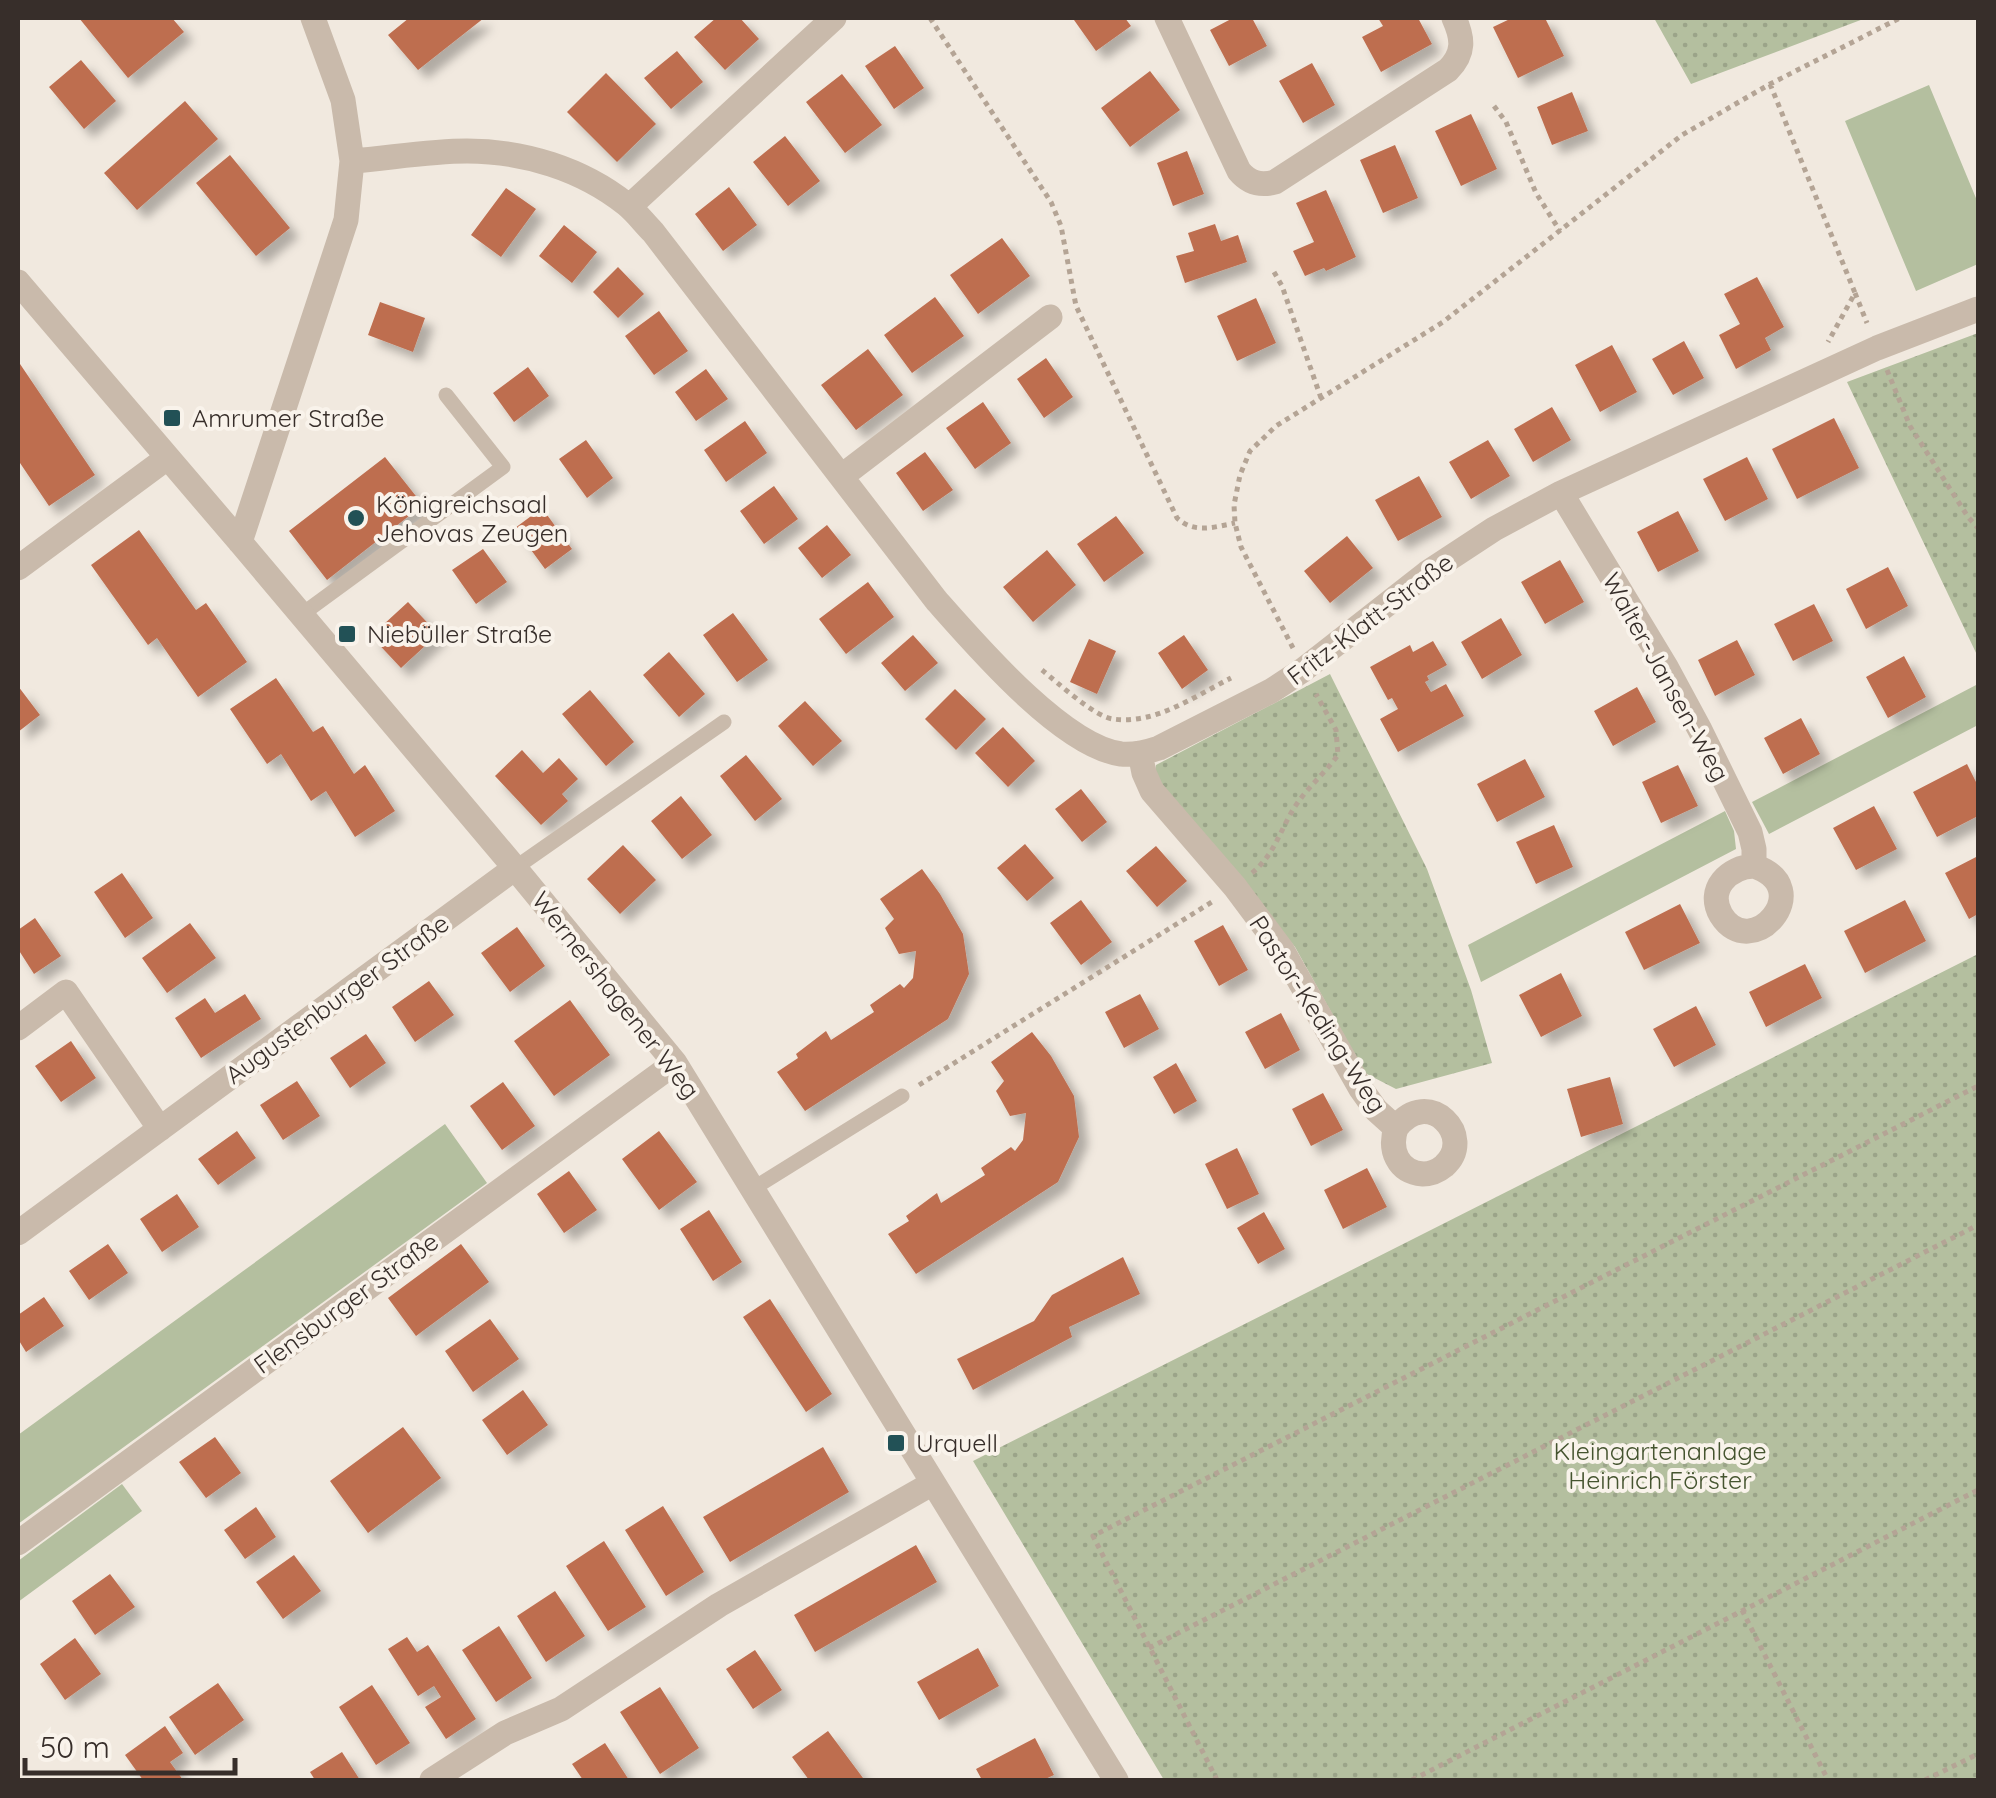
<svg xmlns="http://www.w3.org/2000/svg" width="1996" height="1798" font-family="Quicksand,sans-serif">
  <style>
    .grass { fill: #b4bf9f }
    .park { fill: url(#park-dots) }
    .building { fill: #be6e50; filter: url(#shadow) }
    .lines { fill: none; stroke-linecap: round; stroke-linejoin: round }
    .path { stroke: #b4a495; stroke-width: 5; stroke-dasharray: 5 5; stroke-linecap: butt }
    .lane { stroke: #c9baab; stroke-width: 15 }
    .street { stroke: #c9baab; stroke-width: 25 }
    .poi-dot { fill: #225156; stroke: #f9f3eb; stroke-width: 4 }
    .labels { text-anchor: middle; stroke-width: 8; stroke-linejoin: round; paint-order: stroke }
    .poi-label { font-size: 25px; fill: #372e2a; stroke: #f9f3eb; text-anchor: start }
    .street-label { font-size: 25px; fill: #372e2a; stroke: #f9f3eb }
    .park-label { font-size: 25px; fill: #45542f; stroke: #f9f3eb }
  </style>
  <defs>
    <pattern id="park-dots" width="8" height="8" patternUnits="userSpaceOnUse" patternTransform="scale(2.5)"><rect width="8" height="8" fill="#b4bf9f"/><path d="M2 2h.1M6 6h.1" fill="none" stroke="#9ba489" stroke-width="1.8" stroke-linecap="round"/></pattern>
    <filter id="shadow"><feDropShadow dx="9" dy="9" stdDeviation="5" flood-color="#0004"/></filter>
  </defs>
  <rect width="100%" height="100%" fill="#f1e9df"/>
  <!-- grass -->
  <path class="grass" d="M1929 85 1978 203V264L1916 291 1845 121Z
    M1978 684V725L1769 834 1752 802Z
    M1725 811 1734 831 1736 849 1481 982 1468 945Z
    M445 1124 487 1183 18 1524V1435Z
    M122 1484 142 1511 18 1602V1561Z"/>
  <!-- park -->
  <path class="park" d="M1654 18H1653H1866L1691 84Z
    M1978 333V657L1847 382Z
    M1330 674 1427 869 1471 990 1492 1063 1396 1089 1365 1073 1295 947 1154 775 1156 765Z
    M1978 954V1780H1164L973 1461Z"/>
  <!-- building -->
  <path class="building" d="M79 18H172L184 32 128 78Z
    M409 18H484L418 70 388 35Z
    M716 18H740L759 39 725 70 694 37Z
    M1078 18H1125L1131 26 1096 51 1074 20Z
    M1233 18H1252L1267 46 1229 66 1210 30Z
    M1378 18H1418L1432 44 1381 72 1362 37 1383 26Z
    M1512 18H1545L1564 56 1518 78 1493 27Z
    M895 46 924 88 894 109 865 66Z
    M677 51 703 82 671 109 644 78Z
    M81 60 116 101 84 129 49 87Z
    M1312 63 1335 105 1303 123 1279 81Z
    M1150 71 1180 110 1130 147 1101 108Z
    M606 73 656 124 617 162 567 112Z
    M842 74 882 125 845 153 806 102Z
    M1572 92 1588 131 1552 145 1537 107Z
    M185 101 218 139 137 210 104 173Z
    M1471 114 1497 169 1461 186 1435 131Z
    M785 136 820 181 788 206 753 162Z
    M1395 145 1418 198 1383 213 1360 160Z
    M1187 151 1204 194 1173 206 1157 163Z
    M230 155 290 228 256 256 196 183Z
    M729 187 757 225 723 251 695 214Z
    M506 188 536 209 501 257 471 235Z
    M1326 190 1356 257 1326 271 1324 268 1305 276 1293 251 1314 242 1296 203Z
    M1215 224 1221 241 1238 235 1247 262 1185 283 1176 256 1194 251 1188 233Z
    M564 225 597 252 572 283 539 256Z
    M1002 238 1030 276 978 314 950 275Z
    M618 267 644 294 618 318 593 292Z
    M1757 277 1784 327 1765 338 1771 350 1736 369 1719 335 1740 324 1724 294Z
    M935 297 964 336 912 373 884 335Z
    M1256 298 1276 343 1237 361 1217 316Z
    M380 302 425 318 413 352 368 335Z
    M659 311 688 351 654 375 625 336Z
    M1684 341 1704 378 1673 395 1652 359Z
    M1612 345 1637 392 1600 412 1575 365Z
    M868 349 903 395 856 430 821 385Z
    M1046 358 1073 397 1044 418 1017 379Z
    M18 361 95 475 49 506 18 460Z
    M528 367 549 396 514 422 493 393Z
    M706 369 728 399 696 421 675 392Z
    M983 402 1011 443 975 469 946 428Z
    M1552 407 1571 440 1533 462 1514 429Z
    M1834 418 1859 468 1797 499 1772 449Z
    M745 421 767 453 726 482 704 450Z
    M586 440 613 478 587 498 559 459Z
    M1488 440 1510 476 1471 499 1449 462Z
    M925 452 953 490 923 511 896 473Z
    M385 457 423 505 327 580 289 531Z
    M1747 457 1768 499 1725 521 1703 479Z
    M1419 476 1442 517 1398 541 1375 500Z
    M774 486 798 519 764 544 740 511Z
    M542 508 572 549 545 569 515 528Z
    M1678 511 1699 551 1658 572 1637 532Z
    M1116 516 1144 553 1104 582 1077 544Z
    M827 525 851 555 822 578 798 548Z
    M139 530 196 610 206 603 247 662 198 697 157 638 148 645 91 565Z
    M1347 536 1373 568 1330 603 1304 571Z
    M483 549 507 582 476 604 452 570Z
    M1047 550 1076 585 1033 622 1003 587Z
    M1560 560 1584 602 1545 624 1521 582Z
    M1888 567 1908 606 1866 629 1846 589Z
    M868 582 894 617 846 654 819 619Z
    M408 602 438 634 401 668 371 636Z
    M1814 604 1833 641 1793 661 1774 624Z
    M733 613 768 660 737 682 703 635Z
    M1501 618 1522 655 1482 679 1461 642Z
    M913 635 938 663 905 691 881 663Z
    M1184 635 1208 670 1182 689 1158 653Z
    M1089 639 1116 651 1097 694 1070 682Z
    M1737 640 1755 675 1715 696 1698 660Z
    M1433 641 1447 665 1427 676 1429 680 1425 682 1431 692 1446 684 1464 716 1398 752 1380 719 1398 709 1392 698 1388 700 1370 667 1410 645 1413 652Z
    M669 652 705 694 679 717 643 675Z
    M1904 656 1926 697 1888 718 1866 677Z
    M276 678 313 732 323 726 354 774 365 765 395 811 355 837 326 791 311 801 281 754 267 764 230 709Z
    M18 686 40 715 18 732Z
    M1637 687 1656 722 1613 746 1594 711Z
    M955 689 986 719 956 750 925 719Z
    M590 690 634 742 606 766 562 714Z
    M805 701 842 741 813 766 778 726Z
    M1801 718 1820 754 1783 774 1764 738Z
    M1003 727 1035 761 1008 787 975 753Z
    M522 750 543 773 559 758 578 779 562 794 568 801 541 825 495 776Z
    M746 755 782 799 755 821 720 776Z
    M1525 759 1545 797 1497 822 1477 784Z
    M1967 764 1978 786V816L1937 837 1913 792Z
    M1678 765 1698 806 1661 823 1642 782Z
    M1081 789 1107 822 1082 842 1055 809Z
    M681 796 712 835 682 859 651 821Z
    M1874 806 1897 849 1856 870 1833 828Z
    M1554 825 1573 867 1536 884 1516 842Z
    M1025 844 1054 878 1027 901 997 868Z
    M623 845 656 880 620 914 587 879Z
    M1156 846 1187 881 1157 907 1126 871Z
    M1978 856V914L1969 919 1945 873Z
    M922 869 940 894 963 934 969 974 948 1019 805 1111 777 1072 798 1058 796 1054 826 1031 831 1040 874 1012 870 1005 900 984 904 988 913 978 916 951 899 954 885 928 894 919 880 899Z
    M122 873 153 918 125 938 94 892Z
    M1081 900 1112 942 1081 965 1050 923Z
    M1905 900 1926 941 1865 973 1844 931Z
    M1680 904 1700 943 1644 970 1625 932Z
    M35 918 61 956 34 974 18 949V930Z
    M190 923 216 958 167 993 142 958Z
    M1223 925 1248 970 1219 986 1194 941Z
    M517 927 545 966 510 992 481 953Z
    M1805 964 1822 998 1766 1027 1749 992Z
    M1561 973 1582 1016 1541 1037 1519 995Z
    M429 981 454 1015 415 1042 392 1007Z
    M245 994 261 1019 201 1058 175 1018 205 998 215 1013Z
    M1140 994 1159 1029 1124 1048 1105 1012Z
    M570 1000 610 1055 554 1096 514 1041Z
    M1696 1006 1716 1045 1674 1067 1653 1029Z
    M1281 1013 1300 1050 1265 1069 1245 1032Z
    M1032 1032 1051 1056 1074 1096 1079 1137 1058 1182 916 1274 888 1234 909 1221 906 1216 937 1193 941 1203 985 1175 981 1168 1011 1147 1015 1151 1023 1140 1026 1113 1010 1116 996 1091 1004 1081 991 1062Z
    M366 1034 386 1063 350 1088 330 1058Z
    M71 1041 96 1078 61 1102 35 1066Z
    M1176 1063 1197 1101 1174 1114 1153 1077Z
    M1610 1077 1623 1124 1581 1137 1567 1089Z
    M297 1081 320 1116 283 1140 260 1105Z
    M503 1082 535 1126 502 1150 470 1106Z
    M1323 1093 1343 1130 1311 1146 1292 1109Z
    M237 1131 256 1158 218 1185 198 1159Z
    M659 1131 697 1182 659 1210 622 1159Z
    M1237 1148 1259 1194 1227 1209 1205 1164Z
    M1367 1168 1387 1207 1343 1229 1324 1190Z
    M569 1171 597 1210 564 1233 537 1194Z
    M177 1194 199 1227 162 1252 140 1219Z
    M709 1210 742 1262 713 1281 680 1229Z
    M1264 1212 1285 1249 1258 1264 1237 1228Z
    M108 1244 128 1273 89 1300 69 1271Z
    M461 1244 489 1282 416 1336 388 1298Z
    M1123 1257 1140 1294 1069 1327 1072 1337 973 1390 957 1359 1034 1321 1052 1295Z
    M44 1297 64 1326 26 1352 18 1339V1315Z
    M770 1299 832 1394 806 1412 743 1317Z
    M490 1319 519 1359 473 1392 445 1351Z
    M523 1390 548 1425 507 1455 482 1420Z
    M403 1427 441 1478 368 1533 330 1481Z
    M215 1437 241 1473 206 1498 179 1462Z
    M823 1447 849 1492 730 1562 703 1517Z
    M663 1506 704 1572 666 1596 625 1530Z
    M256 1507 276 1537 245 1559 224 1530Z
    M604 1541 646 1607 608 1631 566 1566Z
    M916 1545 937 1582 815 1652 794 1615Z
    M294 1555 321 1591 283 1619 256 1582Z
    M110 1574 135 1607 95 1635 72 1601Z
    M555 1591 585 1636 546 1662 517 1616Z
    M499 1626 532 1678 496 1702 462 1650Z
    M407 1637 417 1652 428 1645 476 1719 446 1739 425 1707 441 1697 434 1686 418 1696 388 1649Z
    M75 1638 101 1674 65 1700 40 1664Z
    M978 1648 999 1686 939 1720 917 1682Z
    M755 1650 782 1690 753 1709 726 1669Z
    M218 1683 244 1720 195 1755 169 1717Z
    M372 1685 410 1743 376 1765 339 1707Z
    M660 1687 699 1748 660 1774 620 1712Z
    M165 1726 183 1753 170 1762 183 1780H143L125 1755Z
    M828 1731 863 1778 859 1780H809L792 1757Z
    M1035 1738 1054 1775 1043 1780H982L976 1769Z
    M605 1743 629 1780H583L572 1764Z
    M342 1752 360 1780H315L310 1772Z"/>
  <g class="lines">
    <!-- path -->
    <path class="path" d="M930 18 1051 202 1061 226 1076 306 1177 518C1194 534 1214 527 1235 523
      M1770 84 1855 293 1828 342
      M1494 106 1506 122 1536 193 1560 231
      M1274 272 1282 286 1321 398
      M1855 293 1867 323
      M1887 370 1910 426 1968 517 1978 528
      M1293 648 1241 547 1235 523 1234 505 1240 475 1250 451 1276 426 1443 322 1682 135 1770 84 1900 18
      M1042 670C1058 683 1095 717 1113 719 1155 725 1195 696 1231 678
      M1252 873C1276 853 1280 829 1296 805 1308 787 1325 773 1338 755L1336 730 1316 694
      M919 1085 1215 900
      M1742 1610 1828 1780
      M1149 1648 1978 1225
      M1217 1780 1093 1536 1978 1086
      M1412 1780 1978 1490
      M1925 1780 1978 1754"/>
    <!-- lane -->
    <path class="lane" d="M301 615 503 467 446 395
      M515 868 724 722
      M754 1188 902 1096"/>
    <!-- street -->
    <path class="street" d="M1167 18 1239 171C1249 183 1260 186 1275 182L1448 70C1465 53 1463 38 1454 18
      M352 161C390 158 429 151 467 151 524 151 582 169 626 204 636 212 644 223 653 232L936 600C975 644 1062 746 1121 754 1134 755 1147 752 1159 748L1271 691 1303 670 1427 573 1494 529 1561 493 1877 348 1978 309
      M630 206 834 18
      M18 282 240 542 515 868 675 1063 1116 1780
      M842 476 1050 317
      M1561 493 1666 667 1700 730 1750 832 1754 849V866C1729 867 1706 889 1721 915 1751 964 1819 888 1754 866
      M240 542 346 220 352 161 343 100 313 18
      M18 568 167 458
      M1140 753 1144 773 1152 791 1235 887 1282 950 1361 1089 1376 1110 1396 1128C1389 1149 1397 1172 1423 1174 1431 1174 1438 1171 1444 1166 1477 1137 1428 1085 1396 1128
      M18 1028 66 992 160 1129
      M18 1233 515 868
      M18 1543 675 1063
      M432 1780 505 1733 561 1709 719 1605 933 1483"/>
  </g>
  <!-- markers -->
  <g class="poi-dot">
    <rect x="162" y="408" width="20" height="20" rx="5"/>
    <circle cx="356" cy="518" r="10"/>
    <rect x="337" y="624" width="20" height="20" rx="5"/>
    <rect x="886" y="1433" width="20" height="20" rx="5"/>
  </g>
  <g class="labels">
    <!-- poi labels -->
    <g class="poi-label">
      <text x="192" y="427">Amrumer Straße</text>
      <text x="376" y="513">Königreichsaal<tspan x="376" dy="29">Jehovas Zeugen</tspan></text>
      <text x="367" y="643">Niebüller Straße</text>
      <text x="916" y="1452">Urquell</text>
    </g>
    <!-- street labels -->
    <g class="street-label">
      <text transform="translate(1370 619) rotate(-37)" y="9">Fritz-Klatt-Straße</text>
      <text transform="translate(1666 677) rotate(61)" y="9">Walter-Jansen-Weg</text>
      <text transform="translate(616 995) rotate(52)" y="9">Wernershagener Weg</text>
      <text transform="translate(337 999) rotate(-36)" y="9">Augustenburger Straße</text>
      <text transform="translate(1318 1014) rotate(57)" y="9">Pastor-Keding-Weg</text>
      <text transform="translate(346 1303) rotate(-36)" y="9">Flensburger Straße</text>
    </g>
    <!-- park labels -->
    <g class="park-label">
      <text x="1660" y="1460">Kleingartenanlage<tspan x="1660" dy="29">Heinrich Förster</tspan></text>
    </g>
  </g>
  <!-- border -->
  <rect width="1996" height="1798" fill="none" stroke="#372e2a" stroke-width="40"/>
  <!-- scale -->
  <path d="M25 1758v15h210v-15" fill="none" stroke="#372e2a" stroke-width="5"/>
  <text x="40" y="1758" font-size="30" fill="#372e2a" stroke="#f9f3eb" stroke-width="8" paint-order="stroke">50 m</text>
</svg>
